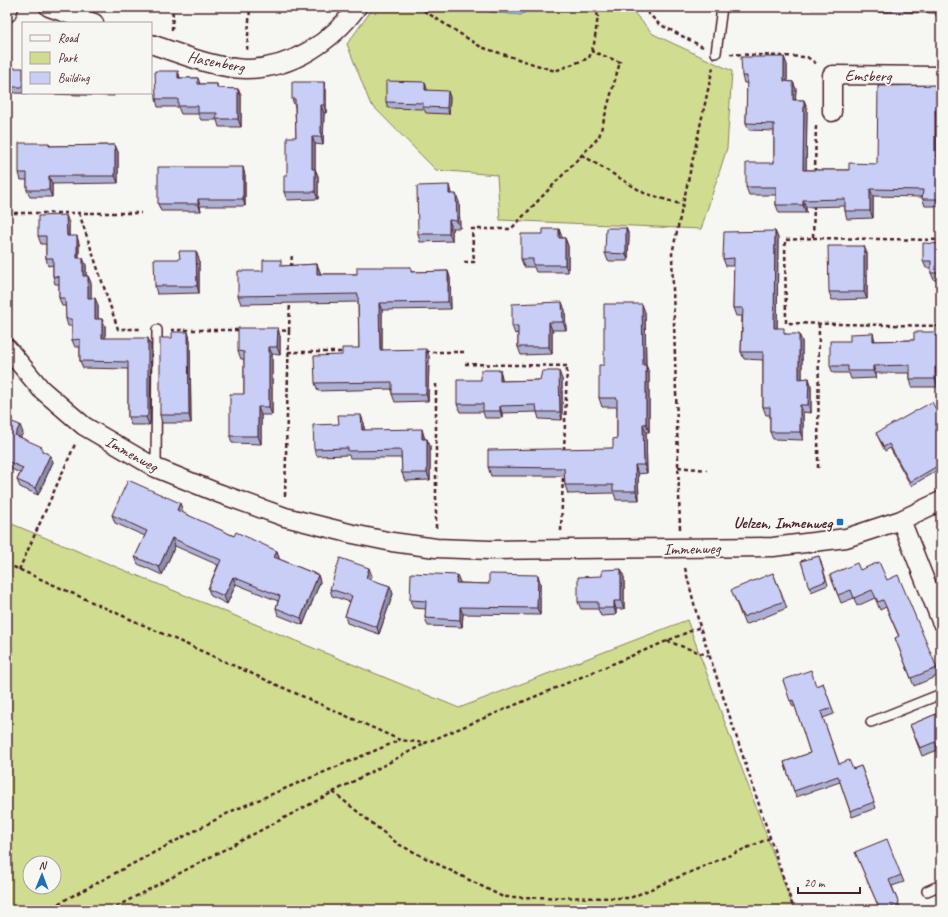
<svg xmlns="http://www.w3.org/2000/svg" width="948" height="917" font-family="Caveat,sans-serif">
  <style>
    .green { fill: #d0dd90; stroke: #8d7e5e; fill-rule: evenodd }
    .water { fill: #97d0f7; stroke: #7889a5 }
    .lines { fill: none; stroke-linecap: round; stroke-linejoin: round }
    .lane-casing { stroke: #4a1f2b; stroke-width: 12 }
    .street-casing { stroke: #4a1f2b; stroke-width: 21 }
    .path { stroke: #4a1f2b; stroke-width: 2.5; stroke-dasharray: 4 3; stroke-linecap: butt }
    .lane { stroke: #f6f6f2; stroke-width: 9 }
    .street { stroke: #f6f6f2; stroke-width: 18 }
    .wall { fill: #acb1d4; stroke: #4a1f2b }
    .shaded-wall { fill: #8c90ac; stroke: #4a1f2b }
    .building { fill: #c8cef6; stroke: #4a1f2b }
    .poi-dot { fill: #1f6fb2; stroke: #f6f6f2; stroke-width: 1.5 }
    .labels { text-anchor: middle; stroke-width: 3.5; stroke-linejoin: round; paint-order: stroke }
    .street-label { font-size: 16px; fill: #4a1f2b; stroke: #f6f6f2 }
    .poi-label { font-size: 16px; font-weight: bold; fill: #4a1f2b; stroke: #f6f6f2; text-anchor: end }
  </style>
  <rect width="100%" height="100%" fill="#f6f6f2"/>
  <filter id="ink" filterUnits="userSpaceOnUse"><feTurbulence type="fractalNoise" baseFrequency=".025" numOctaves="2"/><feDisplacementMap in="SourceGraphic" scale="8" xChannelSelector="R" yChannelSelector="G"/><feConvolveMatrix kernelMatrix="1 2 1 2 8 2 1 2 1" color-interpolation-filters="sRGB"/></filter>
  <g filter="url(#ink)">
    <!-- green -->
    <path class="green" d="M374 7H487L490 12 521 15 533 7H629L653 34 732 71 727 148 701 229 500 220 497 175 436 170 370 103 347 44Z
      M7 522 459 708 687 620 794 910H7ZM30 863H54V887H30Z"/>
    <!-- water -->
    <path class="water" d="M487 7H533L521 15 490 12Z"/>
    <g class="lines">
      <!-- lane casing -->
      <g class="lane-casing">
        <path id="lane" d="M716 53 722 7
          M156 468 157 330
          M871 722 941 694
          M927 891 941 885"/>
      </g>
      <!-- street casing -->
      <g class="street-casing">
        <path id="street" d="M49 7 94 23
          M7 13 9 7
          M151 44C181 54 214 68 246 69 291 69 332 42 357 7
          M832 112V75L941 76
          M7 348 41 389 84 426 156 468 218 493 285 517 353 534 392 542 436 548 490 550 773 547 846 538 901 520 941 501
          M901 520 941 621"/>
      </g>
      <!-- path -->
      <path class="path" d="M418 7 481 47 555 71 589 58 594 44 598 16 594 7
        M642 7 659 24 703 47
        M172 30 173 7
        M247 50 250 7
        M730 54 807 57 817 64
        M582 155 644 193 683 205
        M815 172 816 123
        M814 205 813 238 785 240 786 323 941 326
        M7 213H141
        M79 213 118 329H142
        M813 238 941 240
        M464 262H474L472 229H511L599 137 620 62 591 51
        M291 267 292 254
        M171 330H240
        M275 330 289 331 285 496
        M289 331 290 300
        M288 352H344
        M425 352H465
        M465 364 567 366 564 451
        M678 467 707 470
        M818 468 819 324
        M436 528V381
        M680 529 672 254 713 67
        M561 531 563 474
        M7 564 400 740 425 743 700 627
        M685 568 700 627 794 910
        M19 570 76 442
        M667 641 709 656
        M333 792 398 844 503 897 630 898 770 838
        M46 910 232 811 400 740
        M110 910 424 744"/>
      <!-- lane -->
      <use href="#lane" class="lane"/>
      <!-- street -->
      <use href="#street" class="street"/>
    </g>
    <!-- wall -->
    <path class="wall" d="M679 7H698V8H679Z
      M811 7H941V17H937L935 13 874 12 872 9H811Z
      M784 57 787 65V81L793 82 796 89 795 100H804L807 108 806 170H849L877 164 941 85V118H938V157H941V206H925L922 197 873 196V218L847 219 845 211V206L806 207V213H779L776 205V195H749L746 187 774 163V131L749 130 746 123 747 83H744L742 76Z
      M23 68V93H114V96L14 93 12 87Z
      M178 71 180 78H198L200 84H217L218 89H238L241 96V127H219L217 120H201L198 114H181L178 107H158L156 99Z
      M324 82 326 90V113H324L323 145 315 144V169L318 176V199L287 200 284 192 296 137 295 107 292 99Z
      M427 89V90L450 97 449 114 426 113 424 109 388 108 386 102Z
      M49 143 50 146 115 145 118 152V183L52 184V197H30L27 190V180H21L19 173Z
      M245 175V206H200L201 211H161L158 204Z
      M451 193V194L459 202 460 228H452V241L420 242 418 234Z
      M69 223V236L79 243V258L86 265V276H88L91 283V298L98 305V319H102L105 326V338L151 346 150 423 149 425H131L128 417V369L83 368 80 361V347H75L72 340V326H68L66 319V306H62L59 298V284H55L53 276V265L48 266 46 258V244H41L38 236Z
      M626 228 629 235 628 261H608L605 253Z
      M775 231 778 238 777 328 786 334 802 341V379L809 378 811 386V413L803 412V440L773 439 770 432V415H766L763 407V360L744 359 741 352 742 316H736L733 308 734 266H726L723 259Z
      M562 237V238H565L568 246V272H536L534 267H524L521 259Z
      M941 244V280H934L931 273V268H926L923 261Z
      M867 253V299L832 300 829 292Z
      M180 259H199V293L157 294 155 286Z
      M317 264 320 272V274H357L411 267 413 272 448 271 450 278 451 309 382 310V350L429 356 428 401 395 402 392 394V389L318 391 315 383 342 355 359 348 358 302 241 304 238 296 263 271 283 266Z
      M565 310 566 330H552V354L521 355 518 347V333L515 334 512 326Z
      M645 312 646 365 649 373V432H646L647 473 638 474 639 500H616L614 493 568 494 565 485V476H491L488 467 613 448 617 438V407H602L599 398 604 365Z
      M188 332 190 340 191 423H162L160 415 172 338Z
      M935 332 936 336H941V375H938V387H912L910 379V373H876V378L851 379 849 373H833L830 366 875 341 914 340Z
      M280 336V355L272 354V415H261V444L232 443 230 436 244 394V359H241L238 351Z
      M500 370 502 378V381L540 380 562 379V420L539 419 537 412 502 413V418H485L483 412H460L457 404 481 380Z
      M940 417 941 420V421H940L941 423V468L911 486 890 448 885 451 876 433Z
      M7 419 23 433 20 437 44 452 50 455 53 462 38 495 20 487 17 480 20 473 7 467Z
      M364 423V430L424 436 425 439H427L430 446V480L405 481 402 473V458H350L349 455 317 456 314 449 339 424Z
      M183 511 182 513 234 536 277 551 279 558V559L318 575 320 582 303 625 278 615 276 608 278 601 236 584 227 604 211 596 208 589 218 565 175 546 162 575 138 564 135 557 145 536 115 523 112 515Z
      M819 556 828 585 811 592 801 561Z
      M860 570 887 580 937 668 940 675 914 686 895 638 899 637 886 607 880 610 875 598 857 606 854 598 841 603 830 575Z
      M773 573 787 608 745 625 734 597Z
      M457 575 460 583 489 584 540 582V615L463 614 462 627 428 626 425 618 426 609 413 608 410 600Z
      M372 576 370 580 390 586 393 594 379 634 347 623 345 616 350 602 332 596 330 589Z
      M624 577V609H616V615L601 616 598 609H581L578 602Z
      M783 680 816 686 823 683 834 714 823 718 839 764 853 769 861 766 876 808 852 817 840 782 796 797 784 762 810 753 795 706 793 707Z
      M941 712 938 750 922 756 910 725Z
      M855 852 901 875 904 882 892 886 901 910H880Z"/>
    <!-- shaded-wall -->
    <path class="shaded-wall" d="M784 57 787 65V89L784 81Z
      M178 71 180 78H178Z
      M324 82 326 90V113L324 105Z
      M425 82 427 89V96L425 90Z
      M793 82 796 89 795 107 793 100Z
      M238 89 241 96V127L238 119Z
      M448 91 450 97 449 114 447 108Z
      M804 100 807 108 806 178 803 170Z
      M321 105 324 113 323 145 321 137Z
      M935 110 938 118V164L935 157Z
      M312 137 315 144V176L312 169Z
      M115 145 118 152V183L115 176Z
      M243 167 245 175V206L243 199Z
      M315 169 318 176V199L315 192Z
      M49 176 52 184V197L49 190Z
      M449 185 451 193 452 202 449 194Z
      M870 189 873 196V218L870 211Z
      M456 194 459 202 460 228 457 221Z
      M198 199 200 206 201 211 198 204Z
      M803 200 806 207V213L803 205Z
      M66 215 69 223V244L67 236Z
      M449 220 452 228V241L449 234Z
      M626 228 629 235 628 261 626 254Z
      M559 229 562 237V246L559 238Z
      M775 231 778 238 777 335 774 328Z
      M77 236 79 243V265L77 258Z
      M565 238 568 246V272L565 265Z
      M864 246 867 253V299L864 292Z
      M196 251 199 259V293L197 286Z
      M83 258 86 265V284L83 276Z
      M317 264 320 272V282L317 274Z
      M448 271 450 278 451 309 448 302Z
      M88 276 91 283V305L88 298Z
      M95 298 98 305V326L95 319Z
      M562 302 565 310 566 330 563 322Z
      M379 303 382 310V357L380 350Z
      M642 304 645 312 646 373 643 365Z
      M102 319 105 326V346L102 338Z
      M549 322 552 330V354L549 347Z
      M278 328 280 336V355L277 347Z
      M188 332 190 340 191 423 189 415Z
      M873 333 875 341H873Z
      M799 334 802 341V386L799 379Z
      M148 338 151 346 150 423 149 425 146 417Z
      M269 347 272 354V415L269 407Z
      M426 349 429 356 428 401 426 394Z
      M646 365 649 373V432L646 424Z
      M873 366 876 373V378L873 371Z
      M935 367 938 375V387L935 379Z
      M500 370 502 378V388L500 381Z
      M559 371 562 379V420L560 412Z
      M809 378 811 386V413L808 405Z
      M800 405 803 412V440L800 432Z
      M500 406 502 413V418L500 411Z
      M258 407 261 415V444L258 436Z
      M361 415 364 423V438L362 430Z
      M643 424 646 432 647 473 644 465Z
      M20 425 23 433 18 442 15 435Z
      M422 429 424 436 425 446 422 439Z
      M427 439 430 446V480L427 473Z
      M50 455 53 462 38 495 35 488Z
      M635 465 638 474 639 500 636 491Z
      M180 503 183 511 180 518 177 510Z
      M172 538 175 546 162 575 159 567Z
      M277 551 279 558 277 565 274 557Z
      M369 568 372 576 368 586 366 578Z
      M621 569 624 577V609L621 601Z
      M318 575 320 582 303 625 301 618Z
      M457 575 460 582 459 591 456 583Z
      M538 575 540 582V615L537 608Z
      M233 577 236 584 227 604 224 596Z
      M390 586 393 594 379 634 377 627Z
      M614 601 616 609V615L614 608Z
      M460 607 463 614 462 627 460 620Z"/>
    <!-- building -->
    <path class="building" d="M741 57H784V81L793 82V100H804L803 170H849V163L877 164 878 86 941 85V110H935V157H941V199H922L923 190 870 189V211H845V199L803 200V205H776V187H746V163H774V124L746 123 747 76H742Z
      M12 68H23V87H12Z
      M155 71H178V78H198V84H217V88L238 89V119H216L217 113H198V106H178V99H156Z
      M386 81 425 82V90L448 91 447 108 423 107V103L386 102Z
      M292 82H324V105H321V137H312V169H315V192H284V175H287V137H296L295 99H292Z
      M19 143H49V146L115 145V176H49V190H27V173H19Z
      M158 167H243V199H198V204H158Z
      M449 185V194H456L457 221 449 220V234H418L417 186Z
      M66 215 67 236H77V258H83V276H88V298H95V319H102V338H148V415L146 417H128V362L80 361V339L72 340V319H66L65 298H59V277L53 276V258H46V236H38V216Z
      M606 228H626V254L605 253Z
      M543 229H559V238H565V265H533V259H521V234H543Z
      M775 231 774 328H784V334H799V379L809 378 808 405H800V432H770V407H763V352H741L743 308H733L734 258 723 259 724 232Z
      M923 243 941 244V273H931V261H923Z
      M828 246H864V292H829Z
      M179 251H196L197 286H155L154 259H180Z
      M263 260H281V266L317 264V274H357V267H411V272L448 271V302L379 303 380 350 426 349V394H392V382L315 383 314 356 342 355V348H359L358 294 238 296V271H263Z
      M562 302 563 322H549V347H518V326H512V304Z
      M604 304H642L643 365H646V424H643L644 465H635L636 491H613V485H565L564 468 488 467V450L613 448V439L617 438V398H599V365H604Z
      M238 328H278L277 347H269V407H258V436H230V394H244V352L238 351Z
      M172 332H188L189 415H160V338H172Z
      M914 332H935V336H941V367H935V379H910V365L873 366V371H848V366H830V341H850V334L873 333V341L914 340Z
      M481 370H500V381L540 380 542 371H559L560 412H537L536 405 500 406V411H483V404H457V380H481Z
      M932 402 940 417 938 418 941 423V464L910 482 889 444 884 447 876 433Z
      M338 415H361L362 430 422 429V439H427V473H402L401 450 348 451V448L314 449 313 425 339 424Z
      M7 420 20 425 15 435 42 447V451L50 455 35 488 17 480 23 468 7 461Z
      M128 480 180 503 177 510 234 536 236 532 277 551 274 557 318 575 301 618 276 608 280 596 233 577 224 596 208 589 221 560 172 538 159 567 135 557 147 531 112 515Z
      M819 556 826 581 809 588 801 561Z
      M340 558 369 568 366 578 390 586 377 627 345 616 352 596 330 589Z
      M879 562 887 580 898 575 937 668 911 678 895 638 899 636 883 600 878 602 872 590 854 598 851 590 838 595 830 575 857 563 860 570Z
      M621 569V601H614V608H598V602H578V577L602 576V570Z
      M411 573 457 575 456 583 489 584V574L538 575 537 608 460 607V620L425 618 426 601 410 600Z
      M773 573 784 601 743 617 731 590Z
      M811 670 816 686 823 683 832 708 821 712 839 764 849 760 853 769 861 766 874 802 850 811 838 776 794 791 784 762 810 753 793 700 790 701 783 680Z
      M941 712V757L935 742 920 748 910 725Z
      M887 839 901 875 889 880 899 904 883 910H880L855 852Z
      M941 905V910H929Z
      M921 906 923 910H911Z"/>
  </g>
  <!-- markers -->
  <rect class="poi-dot" x="836" y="518" width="8" height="8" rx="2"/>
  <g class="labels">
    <!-- street labels -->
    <g class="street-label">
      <text transform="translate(216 61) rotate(11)" y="6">Hasenberg</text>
      <text transform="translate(868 75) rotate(1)" y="6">Emsberg</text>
      <text transform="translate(132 453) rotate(29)" y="6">Immenweg</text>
      <text transform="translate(692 548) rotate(-1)" y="6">Immenweg</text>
    </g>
    <!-- poi labels -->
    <g class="poi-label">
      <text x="832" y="528">Uelzen, Immenweg</text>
    </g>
  </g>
  <!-- margin -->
  <rect width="948" height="917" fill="none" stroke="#f6f6f2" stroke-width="24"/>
  <rect x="12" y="12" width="924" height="893" fill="none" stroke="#4a1f2b" stroke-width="1.5" filter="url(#ink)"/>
  <!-- legend -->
  <rect x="22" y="22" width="130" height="72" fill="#f6f6f2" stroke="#b1a0a2"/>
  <rect x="30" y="35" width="20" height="6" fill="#f6f6f2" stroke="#b1a0a2"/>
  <text x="58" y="42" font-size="12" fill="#4a1f2b">Road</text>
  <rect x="30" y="52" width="20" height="12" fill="#d0dd90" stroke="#b1a0a2"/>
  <text x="58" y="62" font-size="12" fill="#4a1f2b">Park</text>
  <rect x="30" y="72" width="20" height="12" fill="#c8cef6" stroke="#b1a0a2"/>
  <text x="58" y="82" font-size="12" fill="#4a1f2b">Building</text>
  <!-- north arrow -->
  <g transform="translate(42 875) rotate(1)"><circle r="19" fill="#f6f6f2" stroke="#b1a0a2"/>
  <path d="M0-3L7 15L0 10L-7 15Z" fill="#1f6fb2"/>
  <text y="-6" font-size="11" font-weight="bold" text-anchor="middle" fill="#4a1f2b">N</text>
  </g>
  <!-- scale -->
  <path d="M798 887v6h62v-6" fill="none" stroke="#4a1f2b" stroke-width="2"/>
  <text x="804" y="887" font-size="12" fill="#4a1f2b" stroke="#f6f6f2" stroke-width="3" paint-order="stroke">20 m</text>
</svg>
